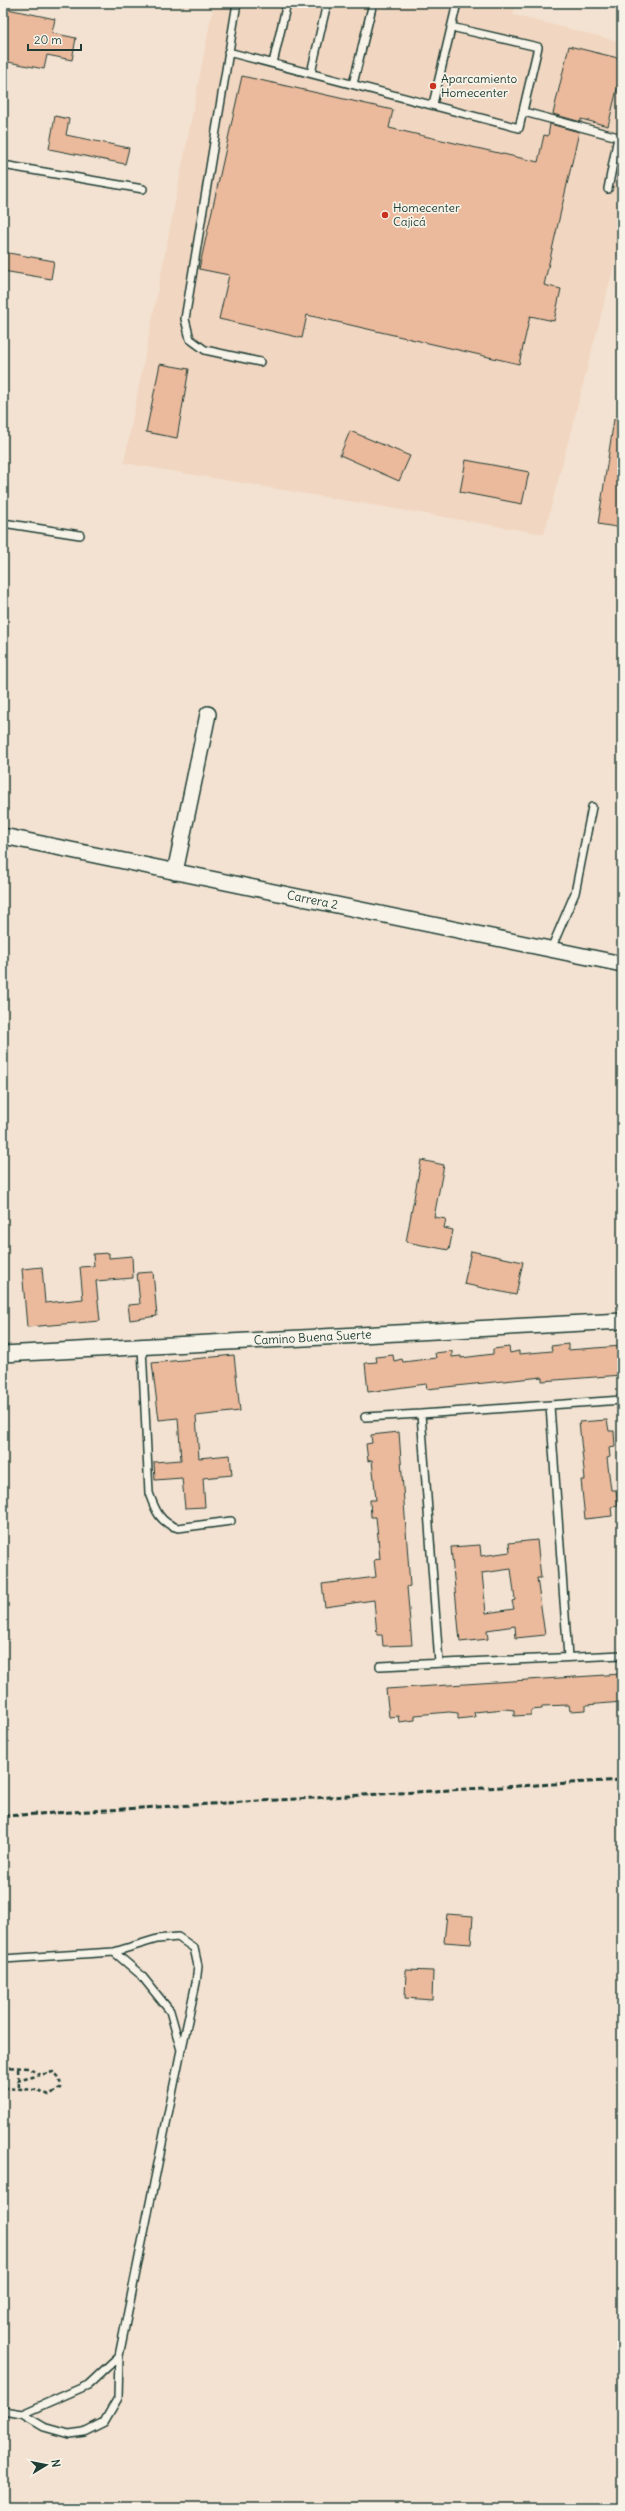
<svg xmlns="http://www.w3.org/2000/svg" width="625" height="2511" font-family="Delius,sans-serif">
  <style>
    .built { fill: #f1d6c1 }
    .building { fill: #ebb99c; stroke: #1f3d34; fill-rule: evenodd }
    .lines { fill: none; stroke-linecap: round; stroke-linejoin: round }
    .lane-casing { stroke: #1f3d34; stroke-width: 10 }
    .street-casing { stroke: #1f3d34; stroke-width: 18 }
    .path { stroke: #1f3d34; stroke-width: 2.5; stroke-dasharray: 4 3; stroke-linecap: butt }
    .lane { stroke: #f7f3e8; stroke-width: 7 }
    .street { stroke: #f7f3e8; stroke-width: 15 }
    .rail { stroke: #1f3d34; stroke-width: 3; stroke-dasharray: 6 3; stroke-linecap: butt }
    .poi-dot { fill: #c8321e; stroke: #f7f3e8; stroke-width: 1.5 }
    .labels { text-anchor: middle; stroke-width: 3.5; stroke-linejoin: round; paint-order: stroke }
    .poi-label { font-size: 12px; fill: #1f3d34; stroke: #f7f3e8; text-anchor: start }
    .street-label { font-size: 12px; fill: #1f3d34; stroke: #f7f3e8 }
  </style>
  <rect width="100%" height="100%" fill="#f3e2d1"/>
  <filter id="ink" filterUnits="userSpaceOnUse"><feTurbulence type="fractalNoise" baseFrequency=".025" numOctaves="2"/><feDisplacementMap in="SourceGraphic" scale="8" xChannelSelector="R" yChannelSelector="G"/><feConvolveMatrix kernelMatrix="1 2 1 2 8 2 1 2 1" color-interpolation-filters="sRGB"/></filter>
  <g filter="url(#ink)">
    <!-- built -->
    <path class="built" d="M214 3H516L513 15 622 42V235L544 534 124 463Z"/>
    <!-- building -->
    <path class="building" d="M3 8 55 19 52 33 76 38 72 60 47 55 44 69 3 61Z
      M569 46 622 59V69L608 126 581 119V122L553 114Z
      M242 76 393 110 389 128 538 162 544 135 548 136 550 124 579 132 544 285 561 289 554 321 530 316 519 364 307 315 302 338 219 319 229 275 199 269Z
      M55 116 69 119 66 135 129 148 125 164 49 149Z
      M3 252 54 261 51 279 3 271Z
      M160 364 189 369 177 438 146 432Z
      M614 419 622 420V528L598 524Z
      M350 431 410 456 399 481 340 455Z
      M466 460 529 472 522 504 460 492Z
      M421 1160 444 1165 434 1217 446 1219 444 1228 453 1230 449 1250 406 1242Z
      M471 1251 523 1262 516 1295 464 1284Z
      M109 1253V1258L132 1256 133 1278 96 1281 100 1321 27 1327 22 1269 42 1267 45 1303 83 1299 80 1267 94 1266 93 1254Z
      M153 1272 157 1316 130 1320 128 1305 140 1304 137 1273Z
      M568 1344V1350L622 1346V1375L542 1381V1377L427 1389 426 1384 368 1392 365 1363 377 1362 376 1357 393 1355 394 1361 402 1359 403 1362 436 1358 435 1353 452 1351V1357L461 1356V1358L493 1354V1349L509 1347 510 1353 519 1351V1354L552 1351 551 1346Z
      M234 1355 240 1411 196 1416 199 1458 230 1455 232 1475 203 1478 205 1507 185 1508 182 1478 155 1480 154 1462 181 1460 178 1418 159 1420 152 1363Z
      M607 1420 609 1431H614L615 1447 609 1448 610 1457 607 1458 611 1490H616L618 1506 611 1507 612 1516 585 1519 581 1480H585L579 1422Z
      M399 1432 410 1586 407 1587 412 1645 383 1646 382 1635H377L374 1600 325 1607 322 1584 376 1577 374 1560 380 1559 378 1537 376 1517H371L370 1500H376L372 1460 368 1461 366 1444 372 1443 371 1435Z
      M537 1540 541 1578H537L545 1635 516 1638 515 1626 487 1630 488 1639 460 1642 451 1547 480 1545 481 1556 510 1552 509 1543ZM511 1569 515 1600 512 1601 514 1609 486 1613 482 1573Z
      M622 1674V1702L586 1705V1710L570 1711 569 1705 542 1706V1709L531 1710V1715L514 1716V1710L505 1709 474 1712 475 1717 458 1719V1713L449 1712 415 1715V1720L399 1722 398 1716 389 1717 386 1689Z
      M447 1914 473 1916 471 1944 444 1942Z
      M406 1970 433 1971 432 2000 405 1998Z"/>
    <g class="lines">
      <!-- lane casing -->
      <g class="lane-casing">
        <path id="lane" d="M237 3 185 319 190 339 205 350 260 362
          M228 52 519 128 538 47 451 27
          M273 63 287 3
          M311 73 327 3
          M353 84 373 3
          M433 104 457 3
          M524 112 618 137 608 189
          M3 165 143 189
          M3 523 80 535
          M551 949 575 893 592 807
          M142 1347 149 1493C155 1510 160 1523 178 1528L231 1521
          M550 1406 568 1657
          M421 1414 622 1400
          M365 1417 421 1414 439 1663
          M380 1666 622 1655
          M114 1952 157 1939 178 1937 194 1948 198 1966 196 1983 182 2048
          M3 1959 114 1952 141 1975 170 2011 181 2050 119 2356 118 2398 104 2422 84 2432 69 2434 44 2427 22 2414 3 2411
          M22 2414 88 2385 119 2356"/>
      </g>
      <!-- street casing -->
      <g class="street-casing">
        <g id="street">
          <path id="s1" d="M3 836 622 964"/>
          <path d="M175 872 208 714"/>
          <path id="s2" d="M3 1354 622 1321"/>
        </g>
      </g>
      <!-- path -->
      <path class="path" d="M3 2067 28 2068 40 2075 53 2072C60 2077 61 2080 60 2088L49 2095 38 2090 3 2088
        M18 2069 19 2087
        M17 2081 40 2075"/>
      <!-- lane -->
      <use href="#lane" class="lane"/>
      <!-- street -->
      <use href="#street" class="street"/>
      <!-- rail -->
      <path class="rail" d="M3 1816 622 1780"/>
    </g>
  </g>
  <!-- markers -->
  <g class="poi-dot">
    <circle cx="433" cy="86" r="4"/>
    <circle cx="385" cy="215" r="4"/>
  </g>
  <g class="labels">
    <!-- poi labels -->
    <g class="poi-label">
      <text x="441" y="83">Aparcamiento<tspan x="441" dy="14">Homecenter</tspan></text>
      <text x="393" y="212">Homecenter<tspan x="393" dy="14">Cajicá</tspan></text>
    </g>
    <!-- street labels -->
    <g class="street-label">
      <text dy="4" stroke="none"><textPath href="#s1" startOffset="316">Carrera 2</textPath></text>
      <text dy="4" stroke="none"><textPath href="#s2" startOffset="310">Camino Buena Suerte</textPath></text>
    </g>
  </g>
  <!-- margin -->
  <rect width="625" height="2511" fill="none" stroke="#f7f3e8" stroke-width="16"/>
  <rect x="8" y="8" width="609" height="2495" fill="none" stroke="#1f3d34" stroke-width="1.5" filter="url(#ink)"/>
  <!-- north arrow -->
  <g transform="translate(46 2465) rotate(80)" stroke="#f7f3e8" stroke-width="3" paint-order="stroke">
  <path d="M0-3L7 15L0 10L-7 15Z" fill="#1f3d34"/>
  <text y="-6" font-size="11" font-weight="bold" text-anchor="middle" fill="#1f3d34">N</text>
  </g>
  <!-- scale -->
  <path d="M28 44v6h53v-6" fill="none" stroke="#1f3d34" stroke-width="2"/>
  <text x="34" y="44" font-size="12" fill="#1f3d34" stroke="#f7f3e8" stroke-width="3" paint-order="stroke">20 m</text>
</svg>
